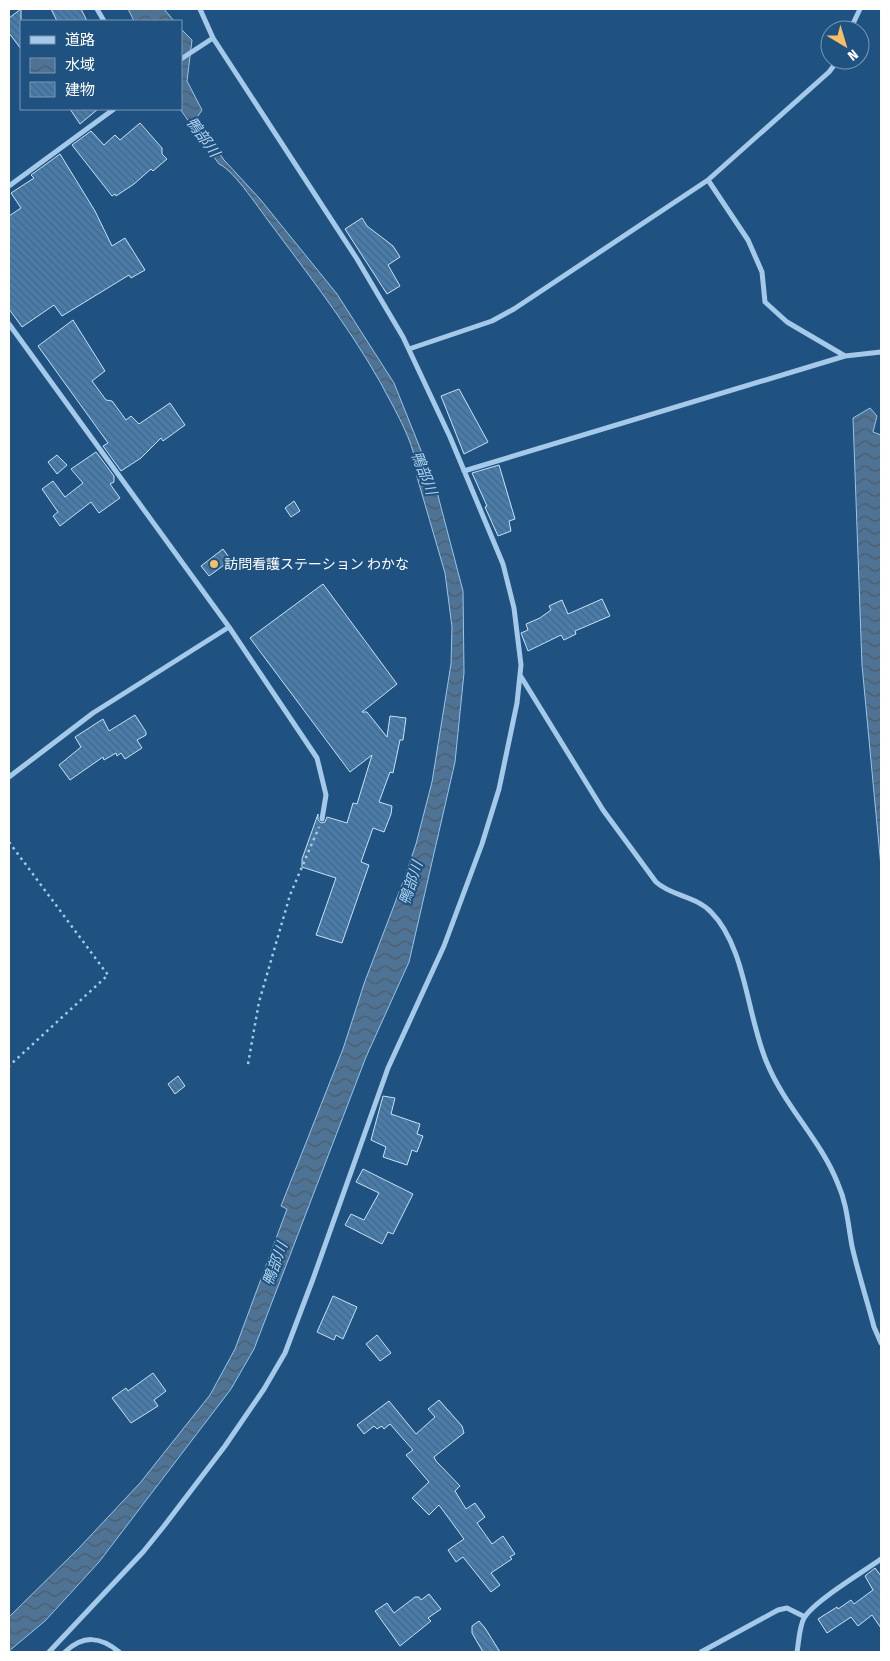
<svg xmlns="http://www.w3.org/2000/svg" width="890" height="1661" font-family="'Fira Sans Condensed','Noto Sans JP',sans-serif">
  <style>
    .water { fill: url(#water-waves); stroke: #98c5ea }
    .building { fill: url(#building-back-hatch); stroke: #c9e1f6 }
    .lines { fill: none; stroke-linecap: round; stroke-linejoin: round }
    .path { stroke: #a5c9e8; stroke-width: 2.5; stroke-dasharray: 2.5 4; stroke-linecap: butt }
    .street { stroke: #a5c9e8; stroke-width: 5 }
    .poi-dot { fill: #f6bf65; stroke: #1f5280; stroke-width: 2 }
    .labels { text-anchor: middle; stroke-width: 4; stroke-linejoin: round; paint-order: stroke }
    .poi-label { font-size: 14px; fill: #fff; stroke: #1f5280; text-anchor: start }
    .water-label { font-size: 15px; font-style: italic; fill: #b0d3f0; stroke: #1f5280 }
  </style>
  <defs>
    <pattern id="water-waves" width="16" height="10" patternUnits="userSpaceOnUse" patternTransform="scale(1.25)"><rect width="16" height="10" fill="#4e7395"/><path d="M0 5q4-4 8 0t8 0" fill="none" stroke="#4d5c69"/></pattern>
    <pattern id="building-back-hatch" width="6" height="6" patternUnits="userSpaceOnUse" patternTransform="scale(1.25)"><rect width="6" height="6" fill="#487caa"/><path d="M-1 5l2 2M0 0l6 6M5-1l2 2" fill="none" stroke="#4a6680"/></pattern>
  </defs>
  <rect width="100%" height="100%" fill="#1f5280"/>
  <!-- water -->
  <path class="water" d="M128 9H164L174 21H134Z
    M181 29 192 40 187 81 202 110 196 119 224 160 260 199 337 294 394 383 436 488 463 591 464 673 455 762 409 962 366 1057 254 1349 231 1389 99 1562 45 1621 9 1651V1617L78 1549 140 1483 210 1395 235 1349 287 1209 281 1206 343 1049 365 981 403 882 416 844 432 782 451 664 452 627 445 573 417 477C417 452 404 427 393 406 360 341 316 285 273 227 261 212 235 171 219 164L180 109Z
    M870 408 877 416 873 432 881 435V867L862 665 853 418Z"/>
  <!-- building -->
  <path class="building" d="M21 9V49L9 33V18Z
    M51 9H81L87 21H57Z
    M70 109H98L80 124Z
    M140 123 162 148V154L167 159 153 171 151 169 134 184 116 196 115 194 112 196 72 145 91 131 104 145 115 135 120 140Z
    M60 154 95 211 112 246 125 238 145 270 131 278 129 275 62 316 54 305 22 327 9 309V216L21 208 11 193 34 178 31 175Z
    M362 218 367 226 393 246 400 257 388 265 400 286 387 294 345 229Z
    M73 320 105 371 92 381 106 400 112 401 126 420 131 416 139 424 170 403 185 425 163 441 161 438 141 458 121 471 103 446 108 443 38 346Z
    M459 389 488 442 464 454 441 396Z
    M96 452 114 476V482L110 484 120 498 99 513 91 502 60 526 53 516 58 512 42 489 53 481 65 497 83 483 71 469Z
    M57 455 67 465 57 474 48 462Z
    M499 465 515 519 509 521 511 531 498 536 485 507 487 506 472 473Z
    M294 501 300 511 291 517 285 508Z
    M223 549 231 560 209 576 201 566Z
    M323 584 397 684 362 712H367L387 737 390 716 406 718 403 740H400L393 773 390 772 379 802 392 806 391 814 384 832 373 828 361 862 369 865 342 943 316 935 336 878 302 867V859L318 814V820L321 823 325 822 327 817 347 823 353 803 357 804 372 755 350 772 250 638Z
    M602 599 610 616 575 631 576 634 564 640 561 635 528 651 521 633 528 630 526 624 540 618 551 610 549 606 562 600 568 614Z
    M135 715 146 732V735L137 740 142 748 125 759 121 753 117 756 116 753 104 760 103 757 70 780 59 765 81 747 75 737 103 719 109 731Z
    M178 1076 185 1086 175 1094 168 1084Z
    M383 1096 395 1098 391 1114 420 1124 417 1134 423 1136 417 1152 412 1150 407 1165 383 1157 386 1147 371 1140Z
    M363 1169 413 1194 393 1234 388 1232 382 1244 345 1225 351 1214 364 1220 379 1193 356 1182Z
    M333 1296 357 1307 343 1339 336 1335 334 1340 317 1332Z
    M377 1335 391 1353 380 1361 366 1344Z
    M153 1373 166 1391 154 1400 158 1406 131 1423 112 1398 126 1388 128 1391Z
    M439 1400 462 1426 464 1433 434 1457 436 1461 460 1486 455 1491 466 1509 475 1503 485 1517 477 1523 492 1544 503 1536 515 1554 510 1557 512 1559 491 1573 500 1585 491 1592 463 1557 456 1562 448 1550 464 1539 439 1505 429 1515 412 1498 429 1482 406 1455 413 1450 390 1424 384 1429 382 1426 377 1429 374 1426 364 1434 357 1425 389 1401 416 1434 435 1417 428 1409Z
    M875 1568 881 1576V1628L872 1615 858 1626 851 1617 827 1633 818 1619 837 1607 838 1609 851 1600 854 1604 873 1590 865 1576Z
    M429 1594 441 1609 428 1618 431 1621 400 1646 375 1611 387 1603 394 1613 415 1597H419L421 1600Z
    M479 1621 485 1628 500 1652H483L472 1633V1626Z"/>
  <g class="lines">
    <!-- path -->
    <path class="path" d="M9 842 108 975 9 1066
      M248 1064 259 1002 290 895 319 827"/>
    <!-- street -->
    <path class="street" d="M97 9 104 21
      M850 30 860 9
      M181 59 213 38
      M708 180 748 240 762 272 765 302 787 322 845 356
      M9 186 114 109
      M9 324 229 627 93 713 9 777
      M409 349 492 321 514 309 708 180 829 72 838 60
      M464 471 845 356 881 352
      M229 627 317 758 326 795 322 819
      M520 675 603 810 656 882C671 896 696 896 711 912 746 947 747 1017 767 1063 785 1107 821 1140 838 1184 847 1204 848 1225 852 1246 858 1273 867 1300 874 1327L881 1343
      M49 1652 143 1552 164 1526 225 1446 264 1389 285 1353 313 1279 388 1068 444 946 482 844 499 789 517 703 521 665 514 608 503 564 450 437 403 337 357 259 213 38 200 9
      M65 1652C83 1635 100 1636 119 1652
      M701 1652 778 1610 787 1608 805 1617
      M797 1652C799 1641 799 1628 804 1618 814 1601 863 1572 881 1559"/>
  </g>
  <!-- markers -->
  <circle class="poi-dot" cx="214" cy="564" r="5"/>
  <g class="labels">
    <!-- poi labels -->
    <g class="poi-label">
      <text x="224" y="569">訪問看護ステーション わかな</text>
    </g>
    <!-- water labels -->
    <g class="water-label">
      <text transform="translate(203 137) rotate(54)" y="5">鴨部川</text>
      <text transform="translate(424 473) rotate(69)" y="5">鴨部川</text>
      <text transform="translate(411 883) rotate(-72)" y="5">鴨部川</text>
      <text transform="translate(275 1264) rotate(-70)" y="5">鴨部川</text>
    </g>
  </g>
  <!-- border -->
  <rect width="890" height="1661" fill="none" stroke="#ffffff" stroke-width="20"/>
  <!-- legend -->
  <rect x="20" y="20" width="162" height="90" fill="#1f5280" stroke="#7997b3"/>
  <rect x="30" y="36" width="25" height="8" fill="#a5c9e8" stroke="#7997b3"/>
  <text x="65" y="45" font-size="15" fill="#ffffff">道路</text>
  <rect x="30" y="58" width="25" height="15" fill="url(#water-waves)" stroke="#7997b3"/>
  <text x="65" y="70" font-size="15" fill="#ffffff">水域</text>
  <rect x="30" y="82" width="25" height="15" fill="url(#building-back-hatch)" stroke="#7997b3"/>
  <text x="65" y="95" font-size="15" fill="#ffffff">建物</text>
  <!-- north arrow -->
  <g transform="translate(845 45) rotate(142)"><circle r="24" fill="#1f5280" stroke="#7997b3"/>
  <path d="M0-4L9 19L0 12L-9 19Z" fill="#f6bf65"/>
  <text y="-8" font-size="14" font-weight="bold" text-anchor="middle" fill="#ffffff">N</text>
  </g>
</svg>
